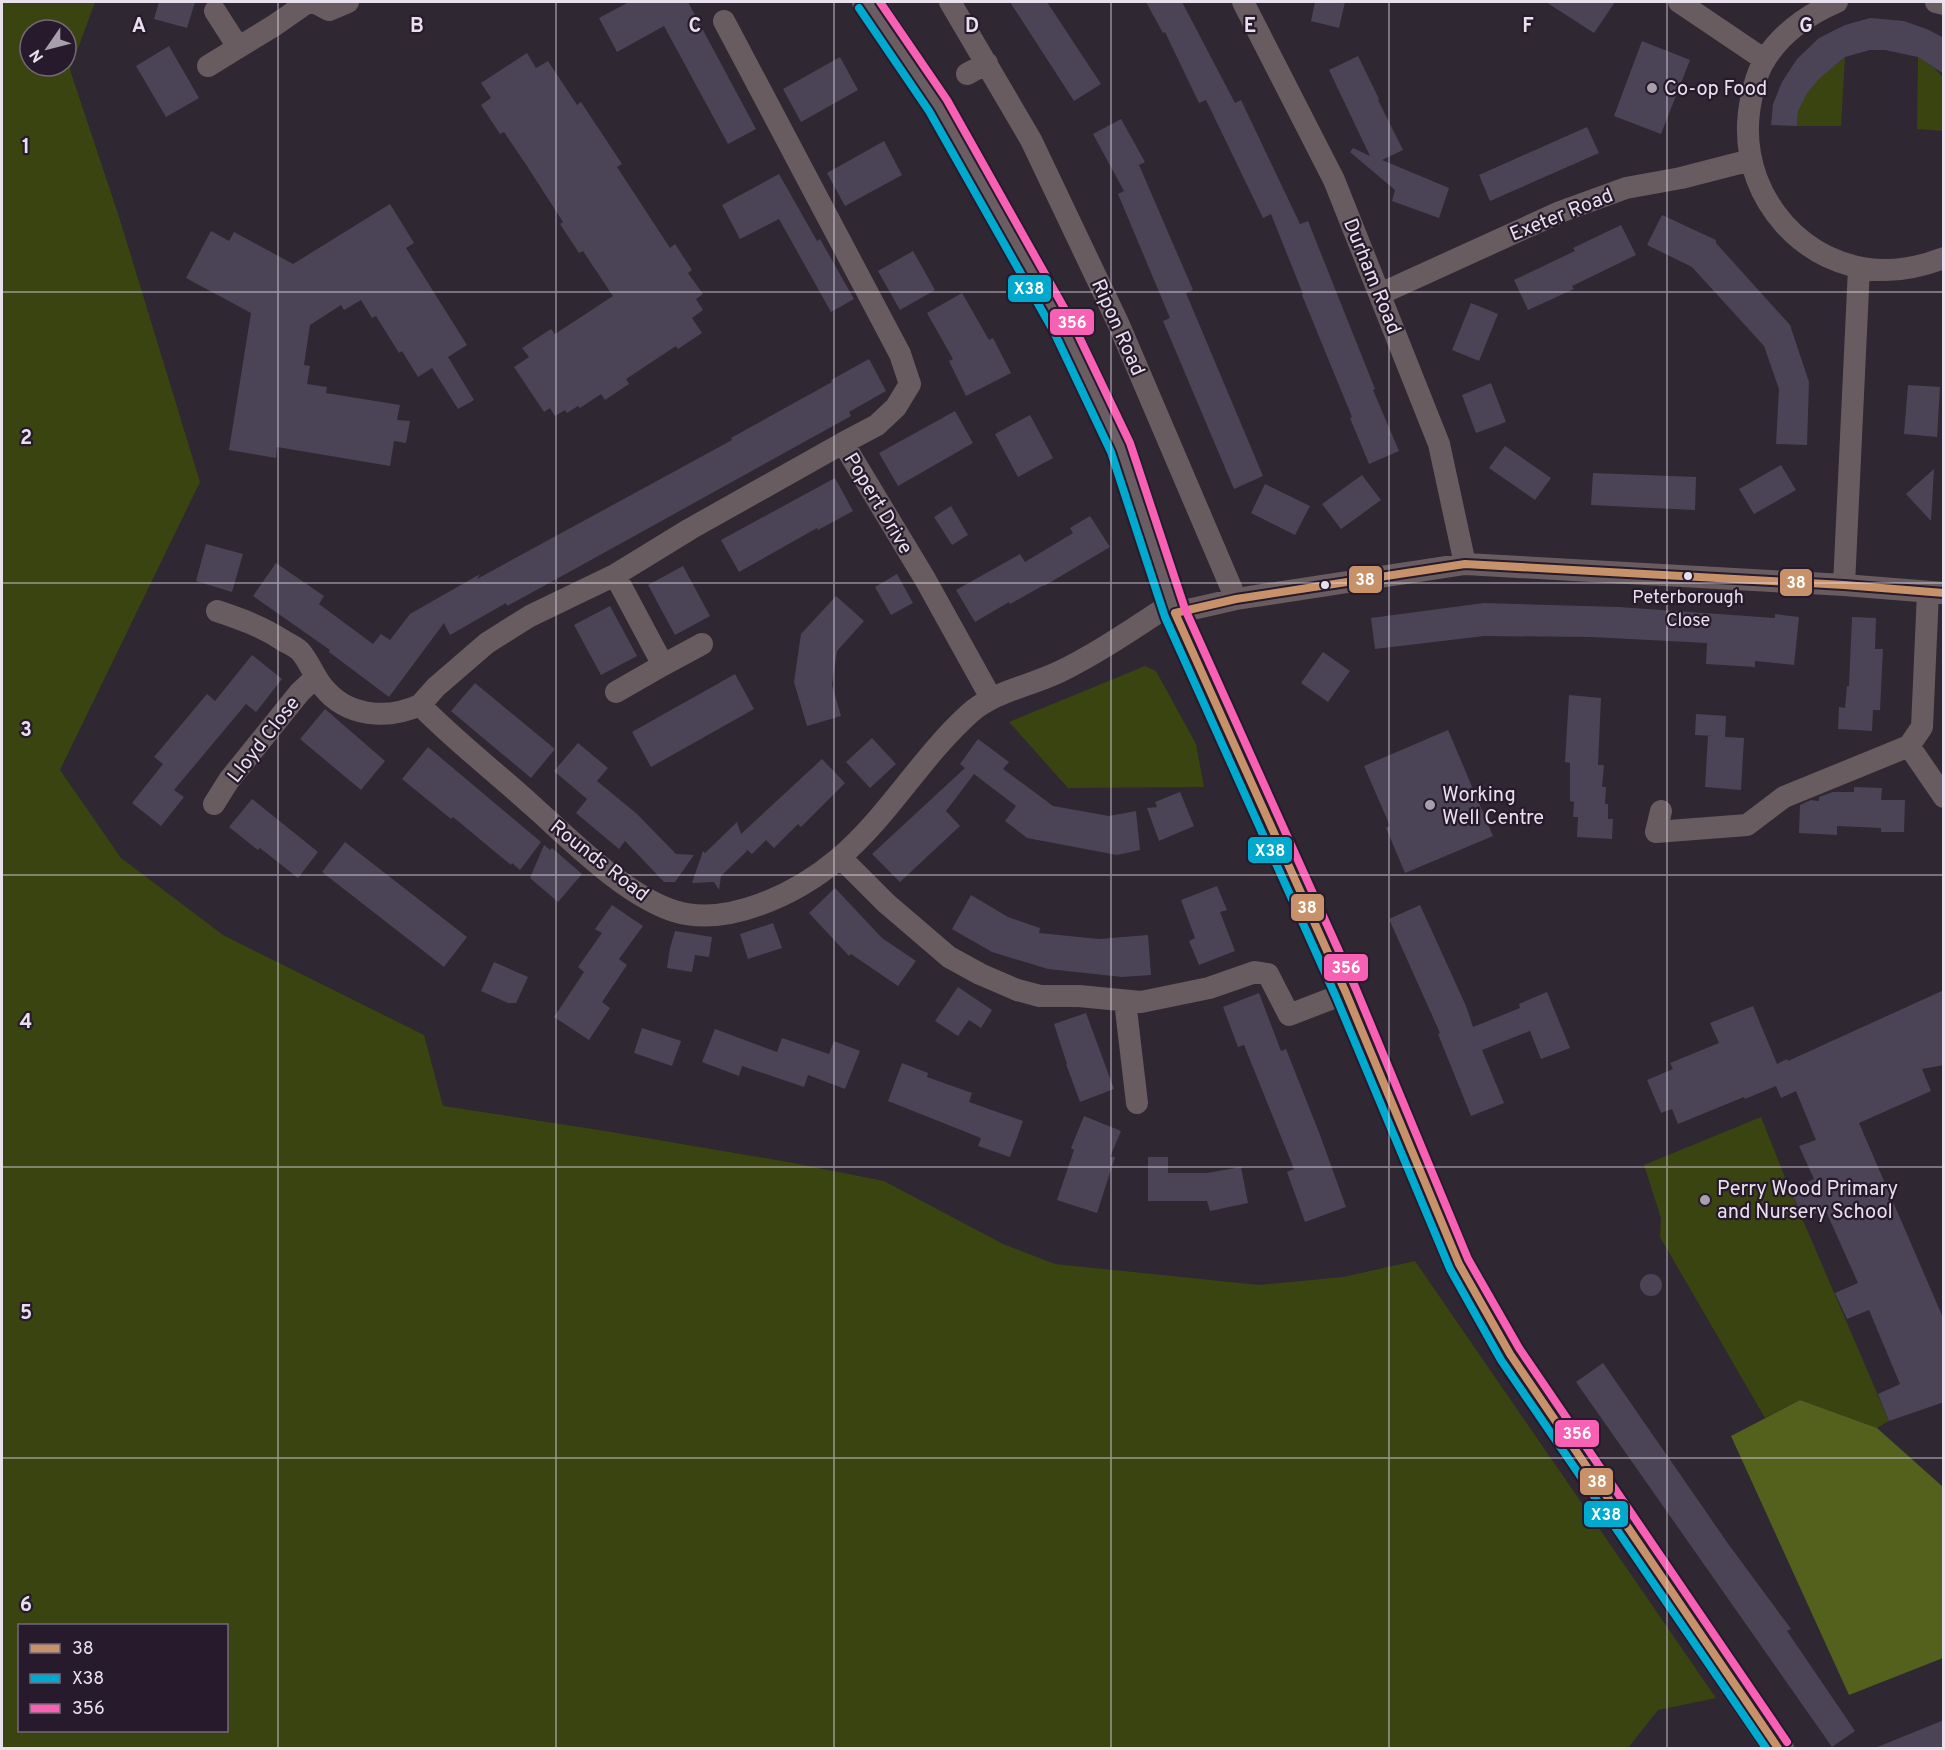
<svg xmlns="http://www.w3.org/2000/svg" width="1945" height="1750" font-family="Overpass,sans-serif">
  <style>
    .green { fill: #3a4410; fill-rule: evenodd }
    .forest { fill: #53611d }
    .building { fill: #4b4456 }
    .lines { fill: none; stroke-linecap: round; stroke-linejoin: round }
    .minor { stroke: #685c60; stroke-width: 22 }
    .secondary { stroke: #6b5e63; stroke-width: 32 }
    .bus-1-casing { stroke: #261a2c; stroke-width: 12 }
    .bus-2-casing { stroke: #261a2c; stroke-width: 12 }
    .bus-3-casing { stroke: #261a2c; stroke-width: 12 }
    .bus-1 { stroke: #c7916a; stroke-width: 8 }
    .bus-2 { stroke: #00a9ce; stroke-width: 8 }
    .bus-3 { stroke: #f860b3; stroke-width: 8 }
    .grid { fill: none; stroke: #e8e0ec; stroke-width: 1.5; stroke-opacity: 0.55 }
    .poi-dot { fill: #a79fab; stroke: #261a2c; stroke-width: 2 }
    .bus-dot { fill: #e8e0ec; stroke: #261a2c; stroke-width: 2 }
    .labels { text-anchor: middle; stroke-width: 4.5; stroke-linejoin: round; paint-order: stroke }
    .bus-label { font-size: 18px; fill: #e8e0ec; stroke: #261a2c }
    .poi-label { font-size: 20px; fill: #e8e0ec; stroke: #261a2c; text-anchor: start }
    .street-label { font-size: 20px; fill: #e8e0ec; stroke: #261a2c }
    .grid-label { font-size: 20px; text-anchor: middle; font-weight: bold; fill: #e8e0ec; stroke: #261a2c; stroke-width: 4.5; stroke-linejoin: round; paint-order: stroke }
    .line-badge { stroke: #261a2c; stroke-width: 2 }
    .badge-label { font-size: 16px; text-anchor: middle; font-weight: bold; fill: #fff }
  </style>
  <rect width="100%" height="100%" fill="#2f2732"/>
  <!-- green -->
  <path class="green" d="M2 2H95L70 70 120 220 200 482 60 770 121 858 223 935 424 1035 443 1106 605 1131 788 1162 884 1181 1003 1244 1055 1264 1259 1285 1343 1277 1415 1261 1716 1698 1658 1710 1628 1748H2ZM30 30H66V66H30ZM20 1626H226V1730H20Z
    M1845 57 1841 126H1797C1798 121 1797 115 1798 111 1803 88 1828 71 1845 57Z
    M1918 57 1933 67 1943 77V131L1917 129Z
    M1145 666 1156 671 1196 744 1204 787 1068 788 1009 722Z
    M1761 1117 1790 1190 1889 1421 1877 1428 1800 1400 1765 1418 1660 1237 1661 1218 1644 1165Z"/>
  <!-- forest -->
  <path class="forest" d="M1800 1400 1877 1428 1943 1487V1658L1849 1695 1731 1436Z"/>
  <!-- building -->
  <path class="building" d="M159 2H195L187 28 154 19Z
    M629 2H688L756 129 728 144 664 26 617 52 599 18Z
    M1010 2H1047L1101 84 1074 101Z
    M1146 2H1182L1235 103 1241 100 1300 224 1308 221 1375 389 1373 390 1399 451 1369 464 1350 418 1352 417 1302 295 1303 294 1271 214 1263 218 1206 100 1199 103 1165 32 1163 33Z
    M1315 2H1345L1339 28 1311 21Z
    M1546 2H1615L1594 33Z
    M1870 18 1904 21 1929 30 1944 38V74L1918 57 1885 50H1870L1845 57 1820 78 1807 93 1798 111 1797 126 1771 125 1773 104 1782 82 1797 59 1819 38 1845 25Z
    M1642 41 1690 60 1661 134 1614 116Z
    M169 46 199 98 166 117 136 66Z
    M527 53 536 68 548 61 577 105 581 102 622 164 617 167 670 248 675 244 692 270 688 273 703 294 696 299 703 310 692 318 702 333 678 349 676 346 626 379 629 384 605 400 601 394 580 408 578 406 567 413 565 410 555 416 550 408 544 412 514 367 529 357 522 348 551 329 555 334 613 296 583 251 579 253 560 224 563 222 525 163 504 132 500 134 481 105 491 98 481 83Z
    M1358 56 1379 99 1378 100 1403 150 1382 160 1449 188 1439 218 1392 201 1395 190 1350 152 1353 148 1370 156 1329 70Z
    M840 57 858 90 801 122 783 89Z
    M1121 119 1145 162 1139 165 1193 290 1186 293 1263 476 1234 489 1163 321 1170 318 1118 194 1124 191 1093 134Z
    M1587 127 1599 153 1490 201 1479 175Z
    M884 141 902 175 845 206 827 173Z
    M779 174 817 241 820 239 854 299 831 312 779 219 740 239 722 205Z
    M390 204 414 243 406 248 467 345 448 357 474 400 458 409 432 368 418 377 402 351 399 353 376 316 372 318 361 300 344 310 341 305 310 325 304 365 310 366 307 384 327 387 326 393 400 405 397 420 410 421 406 443 394 441 390 466 277 447 276 458 229 450 251 313 186 278 211 231 229 241 234 232 293 264Z
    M1662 215 1716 240V243L1790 325 1809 382 1807 445 1776 444 1779 389 1764 346 1692 267 1647 245Z
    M1621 225 1636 255 1572 286 1574 289 1528 310 1514 280 1575 251 1573 248Z
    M913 251 935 290 900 310 878 271Z
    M962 293 989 340 993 338 1011 373 966 396 949 361 953 359 927 313Z
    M1471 303 1498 314 1479 361 1452 350Z
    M869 359 886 391 849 412 851 416 562 576 507 606 506 603 450 635 444 623 389 697 329 652 330 650 253 596 276 563 324 596 319 604 373 644 381 634 390 640 410 614 480 574 477 579 732 440 731 438 832 382 831 380Z
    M1491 383 1506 422 1476 433 1462 395Z
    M1908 385 1940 387 1937 437 1904 434Z
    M955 411 973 443 898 486 879 453Z
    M1030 415 1053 458 1018 477 995 434Z
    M1505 446 1551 478 1535 500 1489 468Z
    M1781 465 1796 490 1754 514 1739 489Z
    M1934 469 1931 521 1906 494Z
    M1593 473 1696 477 1695 510 1591 505Z
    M1362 475 1381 500 1341 529 1322 504Z
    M835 478 853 511 818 530 817 528 739 572 721 540Z
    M1265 484 1310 506 1295 535 1251 513Z
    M951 506 968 535 952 545 934 517Z
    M1090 516 1110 547 1044 586V585L1010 604 1009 602 975 622 956 590 1020 554 1025 562 1073 533 1070 528Z
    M206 544 243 554 232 592 196 581Z
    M683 566 710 616 675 635 648 585Z
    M897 574 913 603 891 615 875 587Z
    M836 596 864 621 837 651 832 685 841 716 807 726 794 682 801 634Z
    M1484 603 1619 607 1775 618V614L1799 617 1794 665 1755 661V667L1706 664 1707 643 1591 637 1484 636 1375 649 1371 618Z
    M610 606 637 656 601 675 574 625Z
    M1852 617 1876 618 1875 649H1883L1880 710H1873L1872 731 1838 729 1839 707 1845 708 1847 686H1849Z
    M1323 652 1350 671 1328 702 1301 683Z
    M252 655 282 679 256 712 246 704 174 790 184 797 161 826 132 803 163 764 154 757 207 694 215 701Z
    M735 674 754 709 651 767 632 732Z
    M475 683 555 749 531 778 451 711Z
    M1569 695 1601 698 1598 765H1604L1602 787H1606L1605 804H1608V819H1613L1612 839 1577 837 1578 817H1573L1574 802 1570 801V763L1565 762Z
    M325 709 385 761 361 790 300 739Z
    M1696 714 1726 716 1725 737 1744 738 1741 790 1705 787 1708 736H1715L1695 735Z
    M1448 730 1493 836 1405 873 1386 828 1390 826 1364 766Z
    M872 738 896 764 870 788 846 762Z
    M978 739 1009 762 1003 769 1053 806 1109 816 1136 811 1140 850 1117 855 1027 838 1005 821 1016 806 974 774 946 811 960 826 900 882 872 854 965 768 960 764Z
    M578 743 608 768 597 781 637 814 676 854 694 855 675 882H664L625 841 619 849 576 813 587 799 554 771Z
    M428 747 541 842 520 870 512 863 511 865 453 817 451 819 402 779Z
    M822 759 845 783 801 827 798 824 774 848 766 840 752 854 746 849 747 851 721 876 719 890 714 882 692 883 703 851 705 853 737 822 741 834Z
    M1854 787 1882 788 1881 800H1905L1904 832H1881V828L1837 826V835L1799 833 1800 805 1811 800 1819 801V797L1833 792H1854Z
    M1180 792 1194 826 1159 841 1147 808 1157 807 1155 802Z
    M252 799 318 852 298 878 260 848 258 850 229 827Z
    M345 842 467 937 444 967 322 872Z
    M544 845 550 850 552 848 582 874 558 902 530 878Z
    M1217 886 1227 910 1220 912 1235 951 1199 965 1189 941 1195 938 1181 900Z
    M835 888 882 938 916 961 898 986 851 954 849 956 809 913Z
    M971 895 1008 917 1040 928 1039 933 1099 939 1148 935 1151 975 1122 977 1048 969 992 952 952 929Z
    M612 905 643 926 619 959 627 965 602 1002 610 1008 589 1040 554 1017 584 972 578 967 602 933 595 929Z
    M1420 905 1466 1006 1473 1027 1520 1008 1519 1004 1547 992 1570 1048 1541 1059 1530 1031 1482 1050 1504 1103 1471 1116 1438 1034 1440 1033 1389 919Z
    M773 923 782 948 748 959 740 934Z
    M675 931 712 937 709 957 695 955 692 972 667 968 670 948Z
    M494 962 528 977 516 1003H508L481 991Z
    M958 987 992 1010 981 1028 969 1020 958 1036 935 1021Z
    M1944 990V1065L1922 1069 1931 1091 1859 1123 1944 1320V1402L1889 1421 1878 1394 1900 1384 1869 1310 1847 1319 1835 1293 1858 1283 1825 1209 1804 1219 1790 1190 1814 1179 1799 1146 1816 1140 1796 1091 1781 1098 1776 1086 1745 1099 1744 1097 1678 1124 1672 1109 1661 1113 1647 1080 1673 1069 1670 1063 1719 1043 1710 1023 1753 1006 1777 1064 1787 1059 1788 1061Z
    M1259 993 1281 1051 1286 1049 1320 1135 1346 1207 1305 1222 1287 1172 1294 1169 1244 1045 1238 1047 1223 1007Z
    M1086 1013 1114 1089 1080 1102 1066 1064H1067L1054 1024Z
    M642 1028 681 1041 672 1066 634 1053Z
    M715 1029 777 1052 782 1038 829 1054 834 1041 860 1051 845 1089 808 1075 804 1087 742 1066 739 1076 702 1062Z
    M902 1063 928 1073 927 1077 972 1093 969 1102 1023 1121 1010 1157 978 1146 981 1138 888 1101Z
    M1084 1116 1121 1131 1110 1157H1115L1097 1213 1057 1200 1074 1150 1071 1148Z
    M1148 1157H1168V1173H1207L1241 1167 1248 1203 1210 1211 1207 1201H1148Z
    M1640 1285a11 11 0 1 1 22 0a11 11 0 1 1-22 0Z
    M1603 1363 1729 1545 1791 1629 1787 1631 1855 1731 1832 1747 1576 1382Z
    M1944 1720V1749H1875V1748Z"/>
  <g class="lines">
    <!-- minor -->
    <path class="minor" d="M314 2 329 10 348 2
      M950 2 1031 140 1119 325 1236 599
      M1243 2 1334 180 1439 444 1465 564
      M1679 2 1765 60
      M1837 2C1809 14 1783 32 1766 58 1755 74 1749 104 1748 124 1745 200 1804 267 1881 270 1903 271 1923 266 1944 258
      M1936 2 1944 4
      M215 11 238 47
      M724 21 900 354 910 384 896 407 877 425 843 443
      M208 66 275 25 308 2
      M967 74 987 63
      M1380 294 1560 212 1626 188 1681 178 1751 160
      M615 575 663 665 702 644
      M1844 585 1859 268
      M1928 592 1922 727 1909 746 1944 797
      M217 611C241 619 263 627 284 641 289 644 296 647 300 651 309 661 314 676 323 687 347 717 387 720 420 705 456 742 497 773 535 808 573 842 625 895 674 911 727 928 798 893 838 859 888 817 921 757 970 713 995 691 1030 686 1059 672 1098 653 1134 628 1171 604
      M1175 613 1236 599 1465 564 1844 585 1944 593
      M616 692 663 665
      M420 705 436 687 487 643 530 616 615 575 690 529 843 443 925 579 991 698
      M214 804 229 780 300 692 316 677
      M1661 811 1656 832 1747 825 1784 797 1909 746
      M840 857 886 903 949 957 980 974 1017 990 1040 996H1079L1141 1002 1209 988 1255 972 1268 974 1289 1015 1346 993
      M1125 1001 1137 1103"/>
    <!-- secondary -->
    <path class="secondary" d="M868 2 938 105 1063 327 1121 448 1175 613 1346 993 1459 1264 1510 1354 1778 1748"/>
    <!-- bus-1 casing -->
    <g class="bus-1-casing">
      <path id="bus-1" d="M1175 613 1346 993 1459 1264 1510 1354 1778 1748
        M1175 613 1236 599 1465 564 1844 585 1944 593"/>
    </g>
    <!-- bus-2 casing -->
    <g class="bus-2-casing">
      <path id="bus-2" d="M859 8 929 111 1054 332 1111 452 1165 617 1336 997 1450 1269 1501 1360 1766 1748"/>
    </g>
    <!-- bus-3 casing -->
    <g class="bus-3-casing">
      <path id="bus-3" d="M880 2 947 100 1072 322 1130 443 1185 609 1356 989 1468 1259 1519 1348 1787 1742"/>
    </g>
    <!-- bus-1 -->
    <use href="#bus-1" class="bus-1"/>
    <!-- bus-2 -->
    <use href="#bus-2" class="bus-2"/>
    <!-- bus-3 -->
    <use href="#bus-3" class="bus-3"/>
  </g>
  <!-- grid -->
  <path class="grid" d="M278 2V1748M556 2V1748M834 2V1748M1111 2V1748M1389 2V1748M1667 2V1748M2 292H1944M2 583H1944M2 875H1944M2 1167H1944M2 1458H1944"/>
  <!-- markers -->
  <g class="poi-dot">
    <circle cx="1652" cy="88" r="6"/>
    <circle cx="1430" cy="805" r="6"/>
    <circle cx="1705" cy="1200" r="6"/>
  </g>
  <g class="bus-dot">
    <circle cx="1688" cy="576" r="5"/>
    <circle cx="1325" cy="585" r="5"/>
  </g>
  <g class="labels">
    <!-- bus labels -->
    <g class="bus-label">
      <text x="1688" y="603">Peterborough<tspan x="1688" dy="23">Close</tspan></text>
    </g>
    <!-- poi labels -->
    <g class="poi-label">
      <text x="1664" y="95">Co-op Food</text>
      <text x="1442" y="801">Working<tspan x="1442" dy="23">Well Centre</tspan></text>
      <text x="1717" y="1195">Perry Wood Primary<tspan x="1717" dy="23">and Nursery School</tspan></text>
    </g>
    <!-- street labels -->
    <g class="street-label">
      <text transform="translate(1561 214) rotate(-22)" y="7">Exeter Road</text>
      <text transform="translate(1373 276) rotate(68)" y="7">Durham Road</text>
      <text transform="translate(1119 327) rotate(66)" y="7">Ripon Road</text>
      <text transform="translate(879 503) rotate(59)" y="7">Popert Drive</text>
      <text transform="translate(263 739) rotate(-52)" y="7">Lloyd Close</text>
      <text transform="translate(600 860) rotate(38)" y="7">Rounds Road</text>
    </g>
  </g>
  <g class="grid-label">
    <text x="139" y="32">A</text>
    <text x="417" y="32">B</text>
    <text x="695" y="32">C</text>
    <text x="972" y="32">D</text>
    <text x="1250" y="32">E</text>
    <text x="1528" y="32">F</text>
    <text x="1806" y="32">G</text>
    <text x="26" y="153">1</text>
    <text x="26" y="444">2</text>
    <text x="26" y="736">3</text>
    <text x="26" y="1028">4</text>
    <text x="26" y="1319">5</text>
    <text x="26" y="1611">6</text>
  </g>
  <g class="line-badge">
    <rect x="1007" y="274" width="45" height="29" rx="6" fill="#00a9ce"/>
    <rect x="1049" y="308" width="46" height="28" rx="6" fill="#f860b3"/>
    <rect x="1348" y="565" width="35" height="29" rx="6" fill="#c7916a"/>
    <rect x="1779" y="568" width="34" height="29" rx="6" fill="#c7916a"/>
    <rect x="1247" y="836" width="46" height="28" rx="6" fill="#00a9ce"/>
    <rect x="1290" y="893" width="35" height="29" rx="6" fill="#c7916a"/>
    <rect x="1323" y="953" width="46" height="29" rx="6" fill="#f860b3"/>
    <rect x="1554" y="1419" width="46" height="29" rx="6" fill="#f860b3"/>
    <rect x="1579" y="1467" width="35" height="29" rx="6" fill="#c7916a"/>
    <rect x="1583" y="1500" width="46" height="28" rx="6" fill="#00a9ce"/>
  </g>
  <g class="badge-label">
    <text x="1029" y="294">X38</text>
    <text x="1072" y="328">356</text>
    <text x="1365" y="585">38</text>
    <text x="1796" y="588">38</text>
    <text x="1270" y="856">X38</text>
    <text x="1307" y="913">38</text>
    <text x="1346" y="973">356</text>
    <text x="1577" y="1439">356</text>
    <text x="1597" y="1487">38</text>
    <text x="1606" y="1520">X38</text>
  </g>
  <!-- border -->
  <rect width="1945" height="1750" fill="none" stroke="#e8e0ec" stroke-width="6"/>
  <!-- legend -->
  <rect x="18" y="1624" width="210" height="108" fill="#261a2c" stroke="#746979" stroke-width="1.5"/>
  <rect x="30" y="1644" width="30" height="9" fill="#c7916a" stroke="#746979" stroke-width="1.5"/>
  <text x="72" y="1654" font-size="18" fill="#e8e0ec">38</text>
  <rect x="30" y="1674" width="30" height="9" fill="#00a9ce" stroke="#746979" stroke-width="1.5"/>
  <text x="72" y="1684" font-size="18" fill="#e8e0ec">X38</text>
  <rect x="30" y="1704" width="30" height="9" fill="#f860b3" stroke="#746979" stroke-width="1.5"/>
  <text x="72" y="1714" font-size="18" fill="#e8e0ec">356</text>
  <!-- north arrow -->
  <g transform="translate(48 48) rotate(235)"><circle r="28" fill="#261a2c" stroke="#746979" stroke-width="1.5"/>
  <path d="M0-4.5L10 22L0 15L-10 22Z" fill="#a79fab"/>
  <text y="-9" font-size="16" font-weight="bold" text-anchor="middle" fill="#e8e0ec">N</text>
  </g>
</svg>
